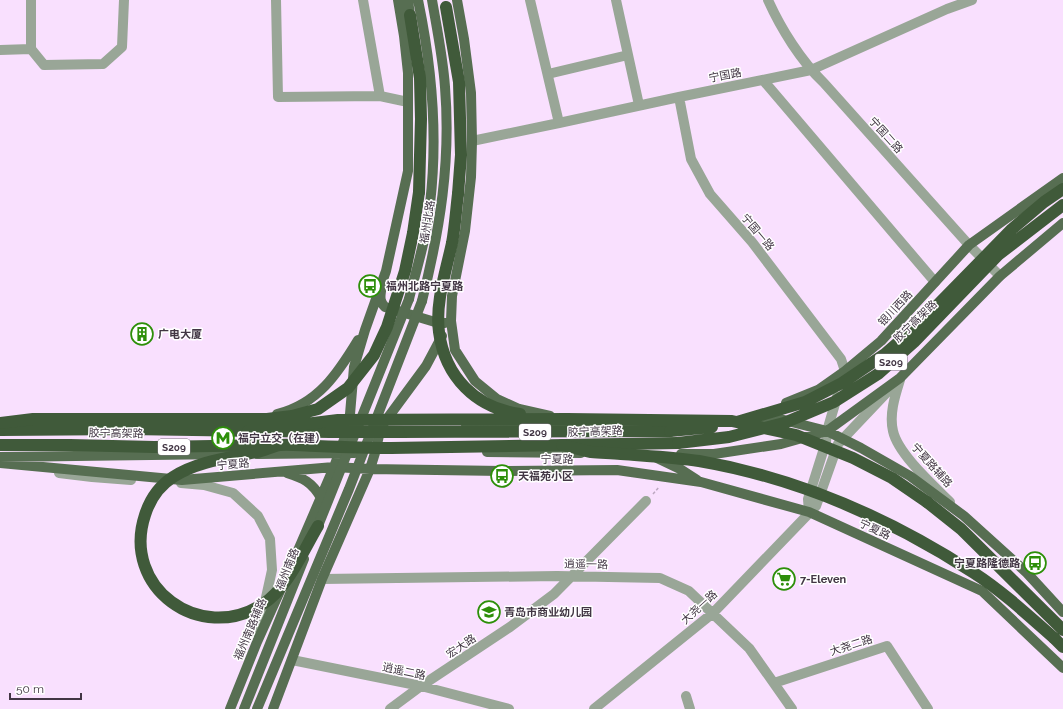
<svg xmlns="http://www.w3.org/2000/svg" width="1063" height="709" font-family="Raleway,'Noto Sans SC',sans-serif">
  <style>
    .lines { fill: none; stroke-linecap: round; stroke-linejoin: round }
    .path { stroke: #bca7c0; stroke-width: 1.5; stroke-dasharray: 3 2; stroke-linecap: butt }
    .minor { stroke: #99a697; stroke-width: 10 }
    .major { stroke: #576e52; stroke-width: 10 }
    .highway { stroke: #405a3a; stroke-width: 12 }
    .major-bridge { stroke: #576e52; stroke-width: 10 }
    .highway-bridge { stroke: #405a3a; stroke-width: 12 }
    .labels { text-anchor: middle; stroke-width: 3; stroke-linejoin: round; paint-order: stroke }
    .shield { fill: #fff; stroke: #7b727c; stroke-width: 1 }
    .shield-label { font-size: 10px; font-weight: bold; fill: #423644 }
    .street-label { font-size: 11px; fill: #423644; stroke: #fff }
    .poi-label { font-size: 11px; font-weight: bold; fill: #423644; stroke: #fff; text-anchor: start }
  </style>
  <rect width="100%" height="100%" fill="#f9e0fe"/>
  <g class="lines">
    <!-- path -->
    <path class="path" d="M653 494 659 487"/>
    <!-- minor -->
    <path class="minor" d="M31 0V49L44 65 103 64 122 47 124 0
      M276 0 278 97 380 96 408 102
      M363 0 380 96
      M530 0 559 123
      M616 0 639 105
      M768 0C781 29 801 61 824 83L969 245 1000 276
      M0 50 31 49
      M548 74 628 55
      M763 80 935 282
      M679 97 691 159 710 194 752 242 841 359 845 371 843 378
      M472 141 559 123 679 97 811 70 947 9 972 0
      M900 380C895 396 889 414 893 431 898 454 933 485 950 502
      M59 473 92 477 131 480
      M181 483 204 485 233 493 258 516 270 539 272 570 258 634
      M809 512 808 499 826 442 827 431 837 397
      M322 579 557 576 660 578 689 591 749 648 792 709
      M292 660 421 686 509 709
      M774 683 887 646 928 709
      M686 696 690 709
      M390 709 421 686 510 627 554 594 646 501
      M594 709 713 613 816 506 838 444 892 387"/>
    <!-- major -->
    <path class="major" d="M408 0 410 15
      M457 0 464 39 471 93 472 141 471 177 465 231 452 296 451 321 455 350 475 381 497 399 519 409 550 416
      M381 291C380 298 380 302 385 307L435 322 445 323
      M409 299C417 267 427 236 430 204 438 136 432 67 418 0
      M422 301C440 229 451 162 445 87 443 58 437 29 432 0
      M786 403 818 390 845 371 881 341 969 245 1063 178
      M277 414C318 404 338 373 358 340
      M758 418H776L827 431 861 448 910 476 964 516 1027 573 1063 612
      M466 426 576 424
      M487 452 581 453
      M257 454 355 453
      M681 454H714L781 444 827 431 900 378 1000 276 1063 223
      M0 457 227 454
      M657 458 680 469 697 480
      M0 463 182 480 334 467 370 469 502 471 617 470 701 482 809 512 982 591 1063 668
      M287 473C303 478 312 482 321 498
      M293 562 334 467 349 426 354 367 365 330 386 271 408 171V73L404 36 398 0
      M230 709 257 642 280 591
      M244 709 304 559
      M273 709 322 579 370 469 375 453 381 427 426 366 442 336"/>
    <!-- highway -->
    <path class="highway" d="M446 7 459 82 461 155 458 194
      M410 15 420 78 421 119 419 192
      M0 430 130 429 330 432
      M399 432 670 431
      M0 445H70L154 447 276 445
      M391 448 678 443
      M927 502 961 529 1063 630
      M1054 638 1063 647"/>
    <!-- major-bridge -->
    <path class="major-bridge" d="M318 526 409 299
      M257 709 349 489 422 301"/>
    <!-- highway-bridge -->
    <path class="highway-bridge" d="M458 194C456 210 455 227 452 243 446 271 435 303 439 332 445 377 476 408 520 414
      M737 422 805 402 842 383 885 354 918 325 1012 229 1044 202 1063 189
      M0 423 33 419H267L292 416 318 409 348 388 374 355 387 327 405 271 413 233 419 192
      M248 431 338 420 567 419 732 421 796 435 853 458 892 478 927 502
      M670 431 712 427
      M330 432H399
      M678 443 729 437 784 423 834 402 878 374 914 342 998 255 1063 205
      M562 445C571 447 581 450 591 452 601 453 611 453 621 454 647 456 674 457 699 461 798 478 891 519 974 573 1002 591 1029 616 1054 638
      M318 526C303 551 288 588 263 604 200 645 121 587 145 515 150 499 159 486 173 477 198 461 229 458 257 452 265 451 272 446 280 445 291 444 304 446 316 446 341 447 366 448 391 448"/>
  </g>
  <!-- icons -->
  <defs>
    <g id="bus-ring" transform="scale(1.15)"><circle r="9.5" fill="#fff" stroke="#2d8f09" stroke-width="1.5"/><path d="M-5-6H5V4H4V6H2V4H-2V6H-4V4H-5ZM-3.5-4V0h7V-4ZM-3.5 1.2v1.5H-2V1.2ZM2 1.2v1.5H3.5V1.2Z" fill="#2d8f09"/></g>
    <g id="building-ring" transform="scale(1.15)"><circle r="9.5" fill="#fff" stroke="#2d8f09" stroke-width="1.5"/><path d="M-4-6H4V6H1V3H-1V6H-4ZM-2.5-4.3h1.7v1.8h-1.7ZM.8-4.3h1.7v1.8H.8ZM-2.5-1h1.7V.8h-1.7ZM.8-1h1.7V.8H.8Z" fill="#2d8f09"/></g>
    <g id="metro-ring" transform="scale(1.15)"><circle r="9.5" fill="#fff" stroke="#2d8f09" stroke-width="1.5"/><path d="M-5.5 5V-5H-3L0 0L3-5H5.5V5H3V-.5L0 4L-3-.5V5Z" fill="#2d8f09"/></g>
    <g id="supermarket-ring" transform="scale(1.15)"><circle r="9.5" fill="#fff" stroke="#2d8f09" stroke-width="1.5"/><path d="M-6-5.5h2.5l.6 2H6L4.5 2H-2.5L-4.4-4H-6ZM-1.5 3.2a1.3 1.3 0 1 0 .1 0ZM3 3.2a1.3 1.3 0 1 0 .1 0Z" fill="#2d8f09"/></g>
    <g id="school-ring" transform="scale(1.15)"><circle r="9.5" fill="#fff" stroke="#2d8f09" stroke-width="1.5"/><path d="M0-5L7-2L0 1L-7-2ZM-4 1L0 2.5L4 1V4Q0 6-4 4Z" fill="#2d8f09"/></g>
  </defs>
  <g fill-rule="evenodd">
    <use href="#bus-ring" x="370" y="286"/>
    <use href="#building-ring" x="142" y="334"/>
    <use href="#metro-ring" x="223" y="438"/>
    <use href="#bus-ring" x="502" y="476"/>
    <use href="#bus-ring" x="1035" y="563"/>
    <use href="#supermarket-ring" x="784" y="579"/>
    <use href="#school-ring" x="489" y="612"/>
  </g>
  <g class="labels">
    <!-- shield labels -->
    <g class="shield">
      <rect x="875" y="354" width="32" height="16" rx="3"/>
      <rect x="519" y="424" width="32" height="16" rx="3"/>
      <rect x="158" y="439" width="32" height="16" rx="3"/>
    </g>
    <g class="shield-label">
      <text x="891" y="366">S209</text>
      <text x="535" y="436">S209</text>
      <text x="174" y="451">S209</text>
    </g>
    <!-- street labels -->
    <g class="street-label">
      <text transform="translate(725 75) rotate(-11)" y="4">宁国路</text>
      <text transform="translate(886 135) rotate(48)" y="4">宁国二路</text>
      <text transform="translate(427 222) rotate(-81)" y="4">福州北路</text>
      <text transform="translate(758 232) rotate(50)" y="4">宁国一路</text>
      <text transform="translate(895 308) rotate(-47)" y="4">银川西路</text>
      <text transform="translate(915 321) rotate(-44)" y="4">胶宁高架路</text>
      <text transform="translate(595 431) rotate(-2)" y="4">胶宁高架路</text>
      <text transform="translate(116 433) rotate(1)" y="4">胶宁高架路</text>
      <text x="557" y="463">宁夏路</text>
      <text transform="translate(233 464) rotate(-5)" y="4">宁夏路</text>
      <text transform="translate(932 465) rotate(48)" y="4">宁夏路辅路</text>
      <text transform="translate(875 529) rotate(25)" y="4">宁夏路</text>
      <text transform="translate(586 564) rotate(1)" y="4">逍遥一路</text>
      <text transform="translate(287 569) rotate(-68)" y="4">福州南路</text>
      <text transform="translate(699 607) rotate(-42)" y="4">大尧一路</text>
      <text transform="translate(250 629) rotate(-67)" y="4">福州南路辅路</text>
      <text transform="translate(851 645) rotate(-18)" y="4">大尧二路</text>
      <text transform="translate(461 646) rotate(-34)" y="4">宏大路</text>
      <text transform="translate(404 671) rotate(12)" y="4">逍遥二路</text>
    </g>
    <!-- poi labels -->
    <g class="poi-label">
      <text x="386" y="290">福州北路宁夏路</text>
      <text x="158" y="338">广电大厦</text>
      <text x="238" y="442">福宁立交（在建）</text>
      <text x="518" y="480">天福苑小区</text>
      <text x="1020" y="567" text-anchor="end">宁夏路隆德路</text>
      <text x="800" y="583">7-Eleven</text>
      <text x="504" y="616">青岛市商业幼儿园</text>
    </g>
  </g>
  <!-- scale -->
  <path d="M10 693v6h71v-6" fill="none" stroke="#423644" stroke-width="2"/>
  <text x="16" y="693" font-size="12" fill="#423644" stroke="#ffffff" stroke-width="3" paint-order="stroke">50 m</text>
</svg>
